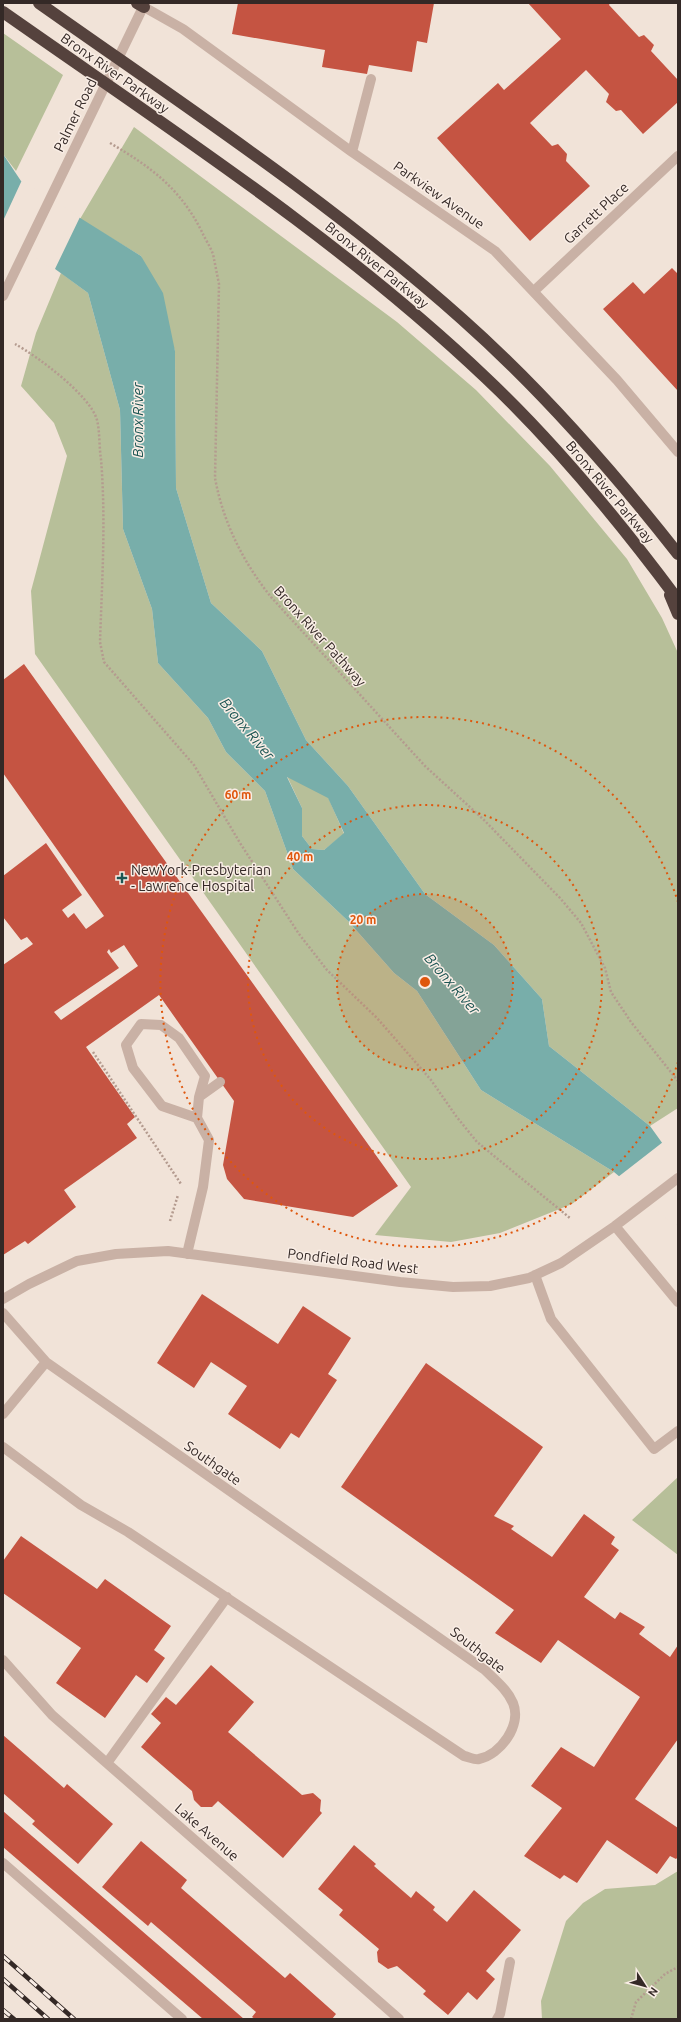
<svg xmlns="http://www.w3.org/2000/svg" width="681" height="2022" font-family="Ubuntu,sans-serif">
  <style>
    .green { fill: #b7bf99 }
    .water { fill: #78aeaa; fill-rule: evenodd }
    .pier { fill: #f1e3d8 }
    .building { fill: #c55442; fill-rule: evenodd }
    .lines { fill: none; stroke-linecap: round; stroke-linejoin: round }
    .path { stroke: #b49b8f; stroke-width: 2.5; stroke-dasharray: 2 2; stroke-linecap: butt }
    .minor { stroke: #c9b1a5; stroke-width: 10 }
    .highway { stroke: #55423d; stroke-width: 12 }
    .rail-casing { stroke: #342926; stroke-width: 4.5 }
    .rail { stroke: #f9ede5; stroke-width: 3; stroke-dasharray: 9; stroke-linecap: butt }
    .ring { fill: none; stroke: #df570d; stroke-width: 2; stroke-dasharray: 2 4 }
    .poi-dot { fill: #1c5553; stroke: #f9ede5; stroke-width: 1.5 }
    .labels { text-anchor: middle; stroke-width: 3; stroke-linejoin: round; paint-order: stroke }
    .street-label { font-size: 14px; fill: #342926; stroke: #f9ede5 }
    .poi-label { font-size: 14px; fill: #342926; stroke: #f9ede5; text-anchor: start }
    .water-label { font-size: 15px; font-style: italic; fill: #1c5553; stroke: #f9ede5 }
    .centre { fill: #df570d; stroke: #f9ede5; stroke-width: 2 }
    .ring-label { font-size: 12px; text-anchor: middle; font-weight: bold; fill: #df570d; stroke: #f9ede5; stroke-width: 3; stroke-linejoin: round; paint-order: stroke }
  </style>
  <rect width="100%" height="100%" fill="#f1e3d8"/>
  <!-- green -->
  <path class="green" d="M3 33 63 75 16 171 3 154Z
    M134 127 397 322 476 390 550 466 627 559 662 618 678 653V1108L650 1126 549 1046 542 999 494 945 425 894 348 786 306 740 262 651 211 603 176 488 175 351 141 256 80 219Z
    M61 273 88 293 120 410 123 529 152 609 158 663 208 718 226 752 265 791 293 869 348 921 394 973 417 991 481 1090 614 1172 572 1204 500 1233 451 1242 375 1235 411 1187 35 654 31 591 67 456 54 423 21 386 36 333Z
    M287 776 328 797 344 834 324 850 312 849 302 836V808Z
    M678 1477V1555L632 1520Z
    M678 1871V2019H542L541 2001 566 1921 583 1903 605 1889 655 1885Z"/>
  <!-- water -->
  <path class="water" d="M3 154 21 181 141 256 163 293 175 351 176 488 211 603 262 651 306 740 348 786 425 894 494 945 542 999 549 1046 650 1126 678 1165V1226L614 1172 481 1090 417 991 394 973 348 921 293 869 265 791 226 752 208 718 158 663 152 609 123 529 120 410 88 293 3 231ZM287 777 328 798 344 833 324 850 312 849 302 836V808Z"/>
  <!-- pier -->
  <path class="pier" d="M22 180 80 217 54 271 3 233V221Z
    M663 1142 678 1161V1224L675 1226 618 1177Z"/>
  <!-- building -->
  <path class="building" d="M238 3H434L427 43 417 41 412 72 369 65 367 74 322 67 325 50 232 34Z
    M528 3H610L609 5 639 37 644 35 654 45 651 51 678 80V102L643 134 621 110 616 111 606 102 609 94 586 70 530 123 552 146 558 144 567 154 566 161 590 186 530 241 437 138 498 83 504 90 561 39Z
    M672 268 678 274V391L603 309 633 282 644 294Z
    M24 664 398 1186 353 1217 244 1199 227 1179 223 1165 234 1101 159 995 86 1047 135 1117 127 1124 137 1138 64 1190 76 1207 28 1244 25 1241 3 1255V965L33 944 27 937 21 940 3 917V876L46 843 82 895 62 910 68 918 74 913 86 929 104 916 3 773V680ZM124 945 138 966 61 1020 54 1012 119 968 107 952 109 949 111 953Z
    M202 1294 278 1344 303 1306 351 1338 328 1374 337 1380 299 1438 291 1433 280 1449 228 1414 247 1386 211 1362 194 1388 157 1363Z
    M426 1363 543 1447 494 1516 514 1526 511 1529 552 1557 584 1514 615 1537 611 1544 619 1550 584 1597 615 1619 620 1612 645 1627 639 1634 670 1657 678 1645V1739L635 1799 678 1828V1857L676 1859 670 1856 657 1874 607 1840 577 1883 564 1875 560 1879 524 1856 562 1808 531 1786 561 1747 594 1767 640 1697 558 1640 541 1663 495 1633 514 1610 341 1487Z
    M21 1536 97 1589 105 1579 171 1626 154 1650 165 1658 147 1683 136 1675 105 1718 56 1683 81 1648 3 1593V1561Z
    M211 1665 254 1702 228 1732 302 1795 313 1793 321 1800 320 1811 322 1813 283 1858 218 1801 212 1807H201L194 1800 192 1791 141 1747 161 1723 151 1714 166 1697 176 1705Z
    M3 1735 64 1788 67 1784 113 1824 78 1864 32 1824 35 1821 3 1793Z
    M3 1811 244 2019H203L3 1847Z
    M141 1841 187 1880 181 1888 285 1978 290 1973 336 2014 332 2019H255L252 2017 256 2012 151 1922 148 1926 102 1887Z
    M354 1845 376 1864 374 1866 411 1898 416 1891 435 1907 433 1910 447 1922 474 1890 521 1930 486 1971 495 1979 477 2000 468 1992 448 2015 423 1994 426 1991 397 1966 388 1969 378 1962 377 1952 379 1949 339 1915 343 1910 318 1889Z"/>
  <g class="lines">
    <!-- path -->
    <path class="path" d="M110 143C151 167 180 188 202 232 205 239 210 246 213 254 215 264 217 274 219 284L215 478C223 522 243 562 271 597L425 766 484 820 560 898 581 923 605 968 611 992 631 1022 678 1081
      M15 344C37 356 90 395 97 420 100 432 99 447 101 459 106 520 102 581 100 642L104 662 194 765 240 843 299 934 327 970 377 1018 431 1080 456 1116 477 1142 570 1218
      M93 1052 181 1184
      M170 1221 178 1195
      M631 2019 636 2002 665 1974 678 1967"/>
    <!-- minor -->
    <path class="minor" d="M144 7 183 29 352 152 495 251 617 380 678 452
      M352 152 371 79
      M534 291 678 156
      M3 296 145 3
      M199 1097 220 1082
      M615 1226 678 1302
      M187 1254 203 1187 209 1140 197 1118 199 1097 205 1076 179 1038 161 1025 141 1024 126 1045 133 1068 162 1106 197 1118
      M535 1275 551 1319 654 1449 678 1431
      M3 1299 29 1284 77 1261 116 1254 168 1251 400 1282 453 1287 490 1286 529 1278 561 1263 615 1226 678 1178
      M3 1313 46 1362 485 1670C495 1680 507 1689 513 1703 522 1725 501 1754 479 1759 475 1760 469 1757 464 1756L128 1532 81 1505 3 1447
      M3 1414 46 1362
      M3 1660 52 1715 399 2019
      M107 1763 227 1597
      M3 1863 182 2019
      M497 2019 500 2014 510 1962"/>
    <!-- highway -->
    <path class="highway" d="M39 3C182 104 331 202 462 319 542 390 612 470 678 554
      M137 3 144 7
      M3 12C168 128 340 239 486 378 557 445 620 522 678 600
      M670 595 678 614"/>
    <!-- rail casing -->
    <g class="rail-casing">
      <path id="rail" d="M3 1956 74 2019
        M3 1979 48 2019
        M3 2010 14 2019"/>
    </g>
    <!-- rail -->
    <use href="#rail" class="rail"/>
  </g>
  <!-- distance rings -->
  <circle cx="425" cy="982" r="88" fill="#df570d" fill-opacity=".12"/>
  <g class="ring">
    <circle cx="425" cy="982" r="88"/>
    <circle cx="425" cy="982" r="177"/>
    <path d="M678 1062A265 265 0 1 1 678 902"/>
  </g>
  <!-- markers -->
  <path class="poi-dot" d="M120 872h4v4h4v4h-4v4h-4v-4h-4v-4h4z"/>
  <g class="labels">
    <!-- street labels -->
    <g class="street-label">
      <text transform="translate(115 73) rotate(35)" y="5">Bronx River Parkway</text>
      <text transform="translate(75 115) rotate(-64)" y="5">Palmer Road</text>
      <text transform="translate(439 195) rotate(35)" y="5">Parkview Avenue</text>
      <text transform="translate(596 213) rotate(-43)" y="5">Garrett Place</text>
      <text transform="translate(377 265) rotate(39)" y="5">Bronx River Parkway</text>
      <text transform="translate(610 492) rotate(50)" y="5">Bronx River Parkway</text>
      <text transform="translate(320 636) rotate(48)" y="5">Bronx River Pathway</text>
      <text transform="translate(353 1261) rotate(7)" y="5">Pondfield Road West</text>
      <text transform="translate(213 1463) rotate(35)" y="5">Southgate</text>
      <text transform="translate(478 1650) rotate(38)" y="5">Southgate</text>
      <text transform="translate(207 1832) rotate(41)" y="5">Lake Avenue</text>
    </g>
    <!-- poi labels -->
    <g class="poi-label">
      <text x="131" y="875">NewYork-Presbyterian<tspan x="131" dy="16">- Lawrence Hospital</tspan></text>
    </g>
    <!-- water labels -->
    <g class="water-label">
      <text transform="translate(138 420) rotate(-90)" y="5">Bronx River</text>
      <text transform="translate(247 729) rotate(50)" y="5">Bronx River</text>
      <text transform="translate(452 984) rotate(49)" y="5">Bronx River</text>
    </g>
  </g>
  <circle cx="425" cy="982" r="6" class="centre"/>
  <g class="ring-label">
    <text x="238" y="799">60 m</text>
    <text x="300" y="861">40 m</text>
    <text x="363" y="924">20 m</text>
  </g>
  <!-- border -->
  <rect width="681" height="2022" fill="none" stroke="#342926" stroke-width="8"/>
  <!-- north arrow -->
  <g transform="translate(645 1986) rotate(126)" stroke="#f9ede5" stroke-width="3" paint-order="stroke">
  <path d="M0-3L7 15L0 10L-7 15Z" fill="#342926"/>
  <text y="-6" font-size="11" font-weight="bold" text-anchor="middle" fill="#342926">N</text>
  </g>
</svg>
